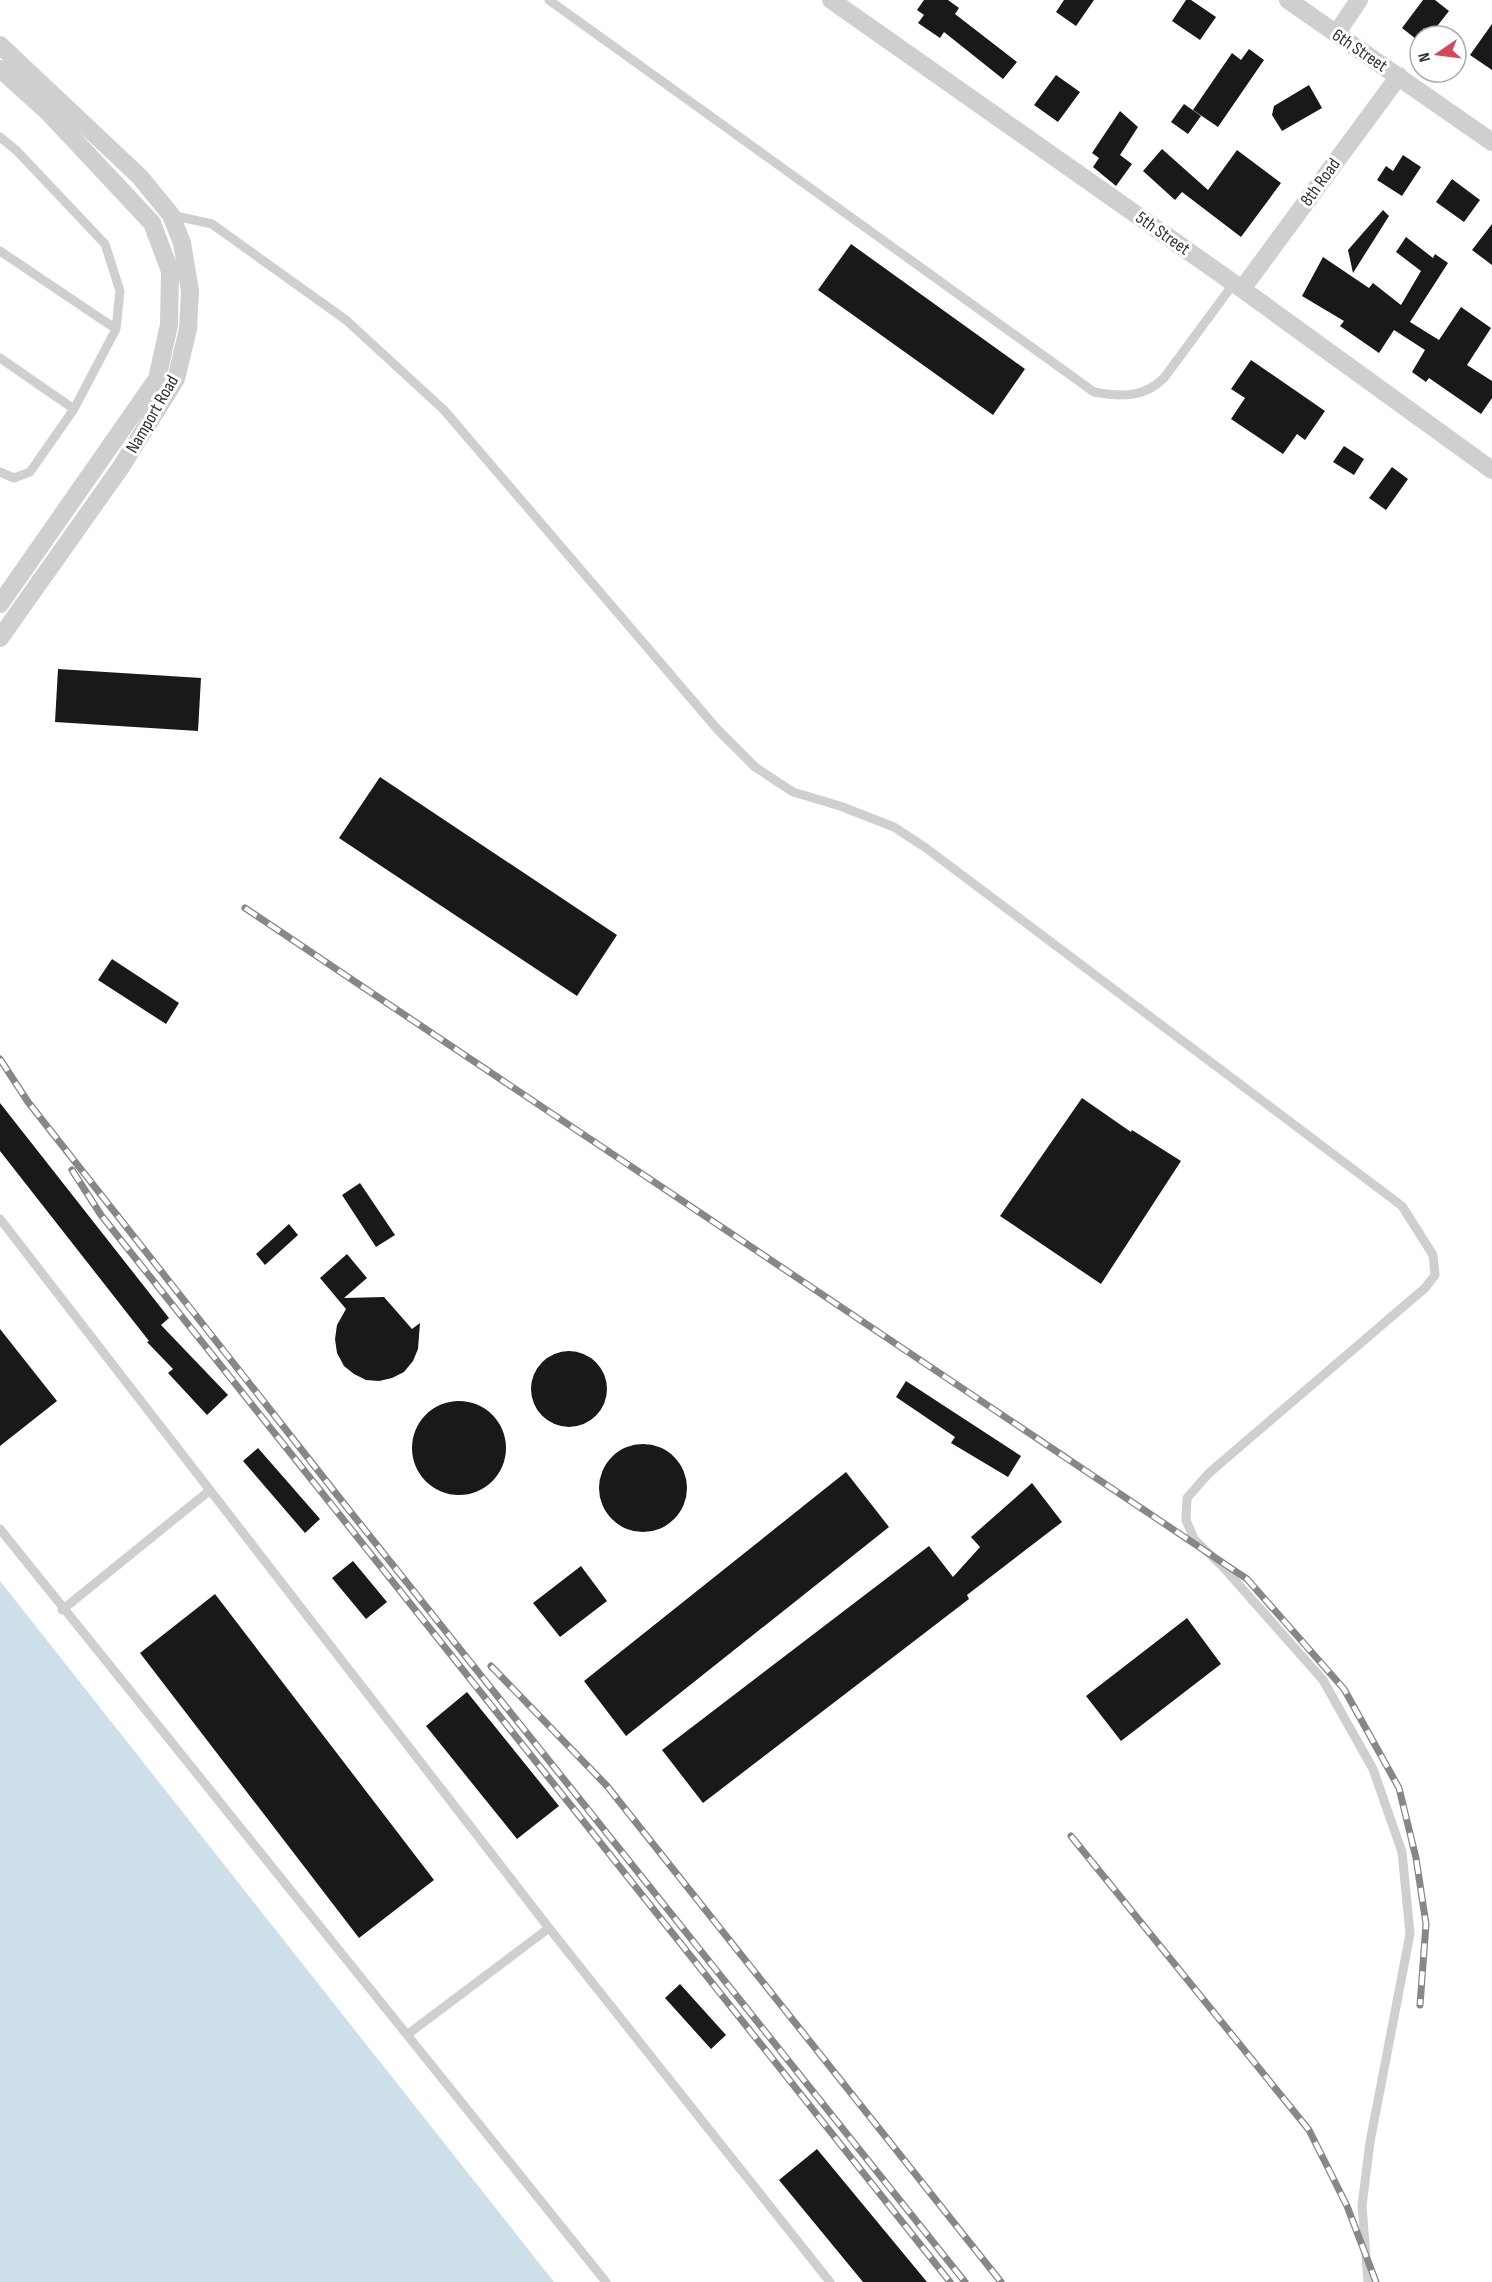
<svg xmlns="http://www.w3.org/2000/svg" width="1492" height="2282" font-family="'Sofia Sans Condensed',sans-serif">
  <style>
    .water { fill: #cde0e9 }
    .building { fill: #191919 }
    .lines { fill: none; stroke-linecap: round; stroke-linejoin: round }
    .service { stroke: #cfcfcf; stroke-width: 9 }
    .minor { stroke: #cfcfcf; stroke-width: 18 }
    .rail-casing { stroke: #878787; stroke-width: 7 }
    .rail { stroke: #fff; stroke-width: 4.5; stroke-dasharray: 14; stroke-linecap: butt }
    .labels { text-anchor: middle; stroke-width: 6; stroke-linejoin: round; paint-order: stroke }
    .street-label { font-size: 18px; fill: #323232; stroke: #fff }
  </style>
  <rect width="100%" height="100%" fill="#fff"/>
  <!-- water -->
  <path class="water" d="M0 1581 554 2282H0Z"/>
  <!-- building -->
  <path class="building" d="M924 0H948L959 8 955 14 1017 62 1003 79 944 32 940 38 918 23 924 15 917 10Z
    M1064 0H1094L1076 26 1056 12Z
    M1186 0H1191L1216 17 1200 40 1172 21Z
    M1423 0H1435L1449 11 1431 34 1424 28 1416 39 1402 28Z
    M1492 24V70L1470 55Z
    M1249 49 1264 60 1218 127 1193 110 1232 53 1241 60Z
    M1056 75 1080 92 1058 122 1034 105Z
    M1309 85 1322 108 1282 131 1272 115 1274 106Z
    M1184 104 1201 116 1188 134 1171 122Z
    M1120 111 1138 127 1120 155 1132 164 1116 186 1093 167 1099 158 1092 153Z
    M1162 149 1208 190 1237 150 1281 183 1241 237 1182 192 1175 200 1143 171Z
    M1403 155 1421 167 1402 196 1377 180 1386 166 1393 171Z
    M1452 179 1480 200 1464 222 1436 202Z
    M1383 210 1389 216 1353 273 1348 250Z
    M1492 224V265L1472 250Z
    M1406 237 1433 258 1435 254 1448 263 1410 322 1439 340 1461 307 1491 328 1467 365 1492 381V398L1481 414 1429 378 1426 382 1412 372 1425 350 1394 330 1379 353 1340 326 1344 321 1302 296 1323 257 1369 288 1373 283 1401 305 1421 271 1396 252Z
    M851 244 1025 369 993 415 818 290Z
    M1251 360 1325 411 1305 440 1297 434 1283 454 1231 419 1245 398 1231 389Z
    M1344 446 1364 459 1354 475 1333 462Z
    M1392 467 1408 479 1386 510 1369 498Z
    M58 669 201 678 198 731 55 722Z
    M380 777 617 935 577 996 339 838Z
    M112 959 179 1003 166 1024 98 980Z
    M1082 1098 1131 1132 1132 1130 1181 1161 1101 1284 1000 1216Z
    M0 1103 169 1318 161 1325 228 1395 207 1415 168 1373 173 1369 147 1342 149 1341 0 1151Z
    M360 1183 395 1235 376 1247 342 1195Z
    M289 1224 298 1235 265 1265 256 1254Z
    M347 1254 367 1278 344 1298 384 1297 412 1329 420 1323 418 1349 413 1361 404 1372 392 1378 379 1381 366 1380 354 1374 344 1366 337 1353 335 1339 337 1325 346 1309 320 1278Z
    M0 1329 57 1401 0 1446Z
    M531 1389a38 38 0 1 1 76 0a38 38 0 1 1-76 0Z
    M906 1381 1021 1456 1008 1477 951 1443 955 1437 896 1397Z
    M412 1448a47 47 0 1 1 94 0a47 47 0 1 1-94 0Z
    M599 1488a44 44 0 1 1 88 0a44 44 0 1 1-88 0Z
    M258 1448 320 1519 305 1533 243 1461Z
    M846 1472 889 1527 626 1736 584 1681Z
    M1032 1483 1062 1522 967 1595 969 1599 703 1803 662 1750 929 1546 953 1577 980 1547 971 1537Z
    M353 1561 387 1602 366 1619 332 1578Z
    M581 1566 607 1601 560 1637 533 1603Z
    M215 1594 434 1880 359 1938 140 1653Z
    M1187 1618 1221 1664 1121 1741 1086 1696Z
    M467 1692 559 1806 517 1839 426 1726Z
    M680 1984 726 2035 711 2049 665 1998Z
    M817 2149 927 2282H863L779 2180Z"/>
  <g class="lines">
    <!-- service -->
    <path class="service" d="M549 0 1094 392C1121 397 1144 398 1164 378L1234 283
      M0 137 17 151 105 244 120 291 116 329 74 409 30 472 14 478 0 472
      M171 215 212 224 346 320 444 410 718 730 755 767 793 792 840 806 894 827 926 848 1402 1206 1433 1255 1435 1275 1425 1288 1209 1473 1187 1498 1186 1520 1194 1539 1223 1567 1323 1680 1373 1769 1402 1852 1410 1934 1370 2142 1362 2206 1368 2282
      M0 251 116 329
      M0 358 74 409
      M0 1219 549 1928 830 2282
      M0 1529 606 2282
      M62 1610 209 1491
      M408 2034 549 1928"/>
    <!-- minor -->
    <path class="minor" d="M831 0 1242 289 1492 470
      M1288 0 1492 142
      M1336 34 1359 0
      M0 45 140 177 171 215 182 243 190 291 188 329 176 379 121 467 0 638
      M0 69 48 112 152 223 170 271 169 325 157 379 0 604
      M1242 289 1399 76"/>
    <!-- rail casing -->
    <g class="rail-casing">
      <path id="rail" d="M245 908 1247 1579 1344 1689 1399 1788 1416 1858 1426 1924 1420 2005
        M0 1059 28 1102 349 1510 965 2282
        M72 1170 101 1215 950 2282
        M491 1666 607 1786 1001 2282
        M1071 1836 1309 2130 1347 2206 1376 2282"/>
    </g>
    <!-- rail -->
    <use href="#rail" class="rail"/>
  </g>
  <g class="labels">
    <!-- street labels -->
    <g class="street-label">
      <text transform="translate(1360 50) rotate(34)" y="6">6th Street</text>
      <text transform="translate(1320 182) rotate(-54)" y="6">8th Road</text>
      <text transform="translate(1163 233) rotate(35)" y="6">5th Street</text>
      <text transform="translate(152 414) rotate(-60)" y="6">Namport Road</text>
    </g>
  </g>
  <!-- north arrow -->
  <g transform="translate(1438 54) rotate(256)"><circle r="28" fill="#ffffff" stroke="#adadad" stroke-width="1.5"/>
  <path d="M0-4.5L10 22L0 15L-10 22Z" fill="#d8465a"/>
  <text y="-9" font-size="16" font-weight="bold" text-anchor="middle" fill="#323232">N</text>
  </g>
</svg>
